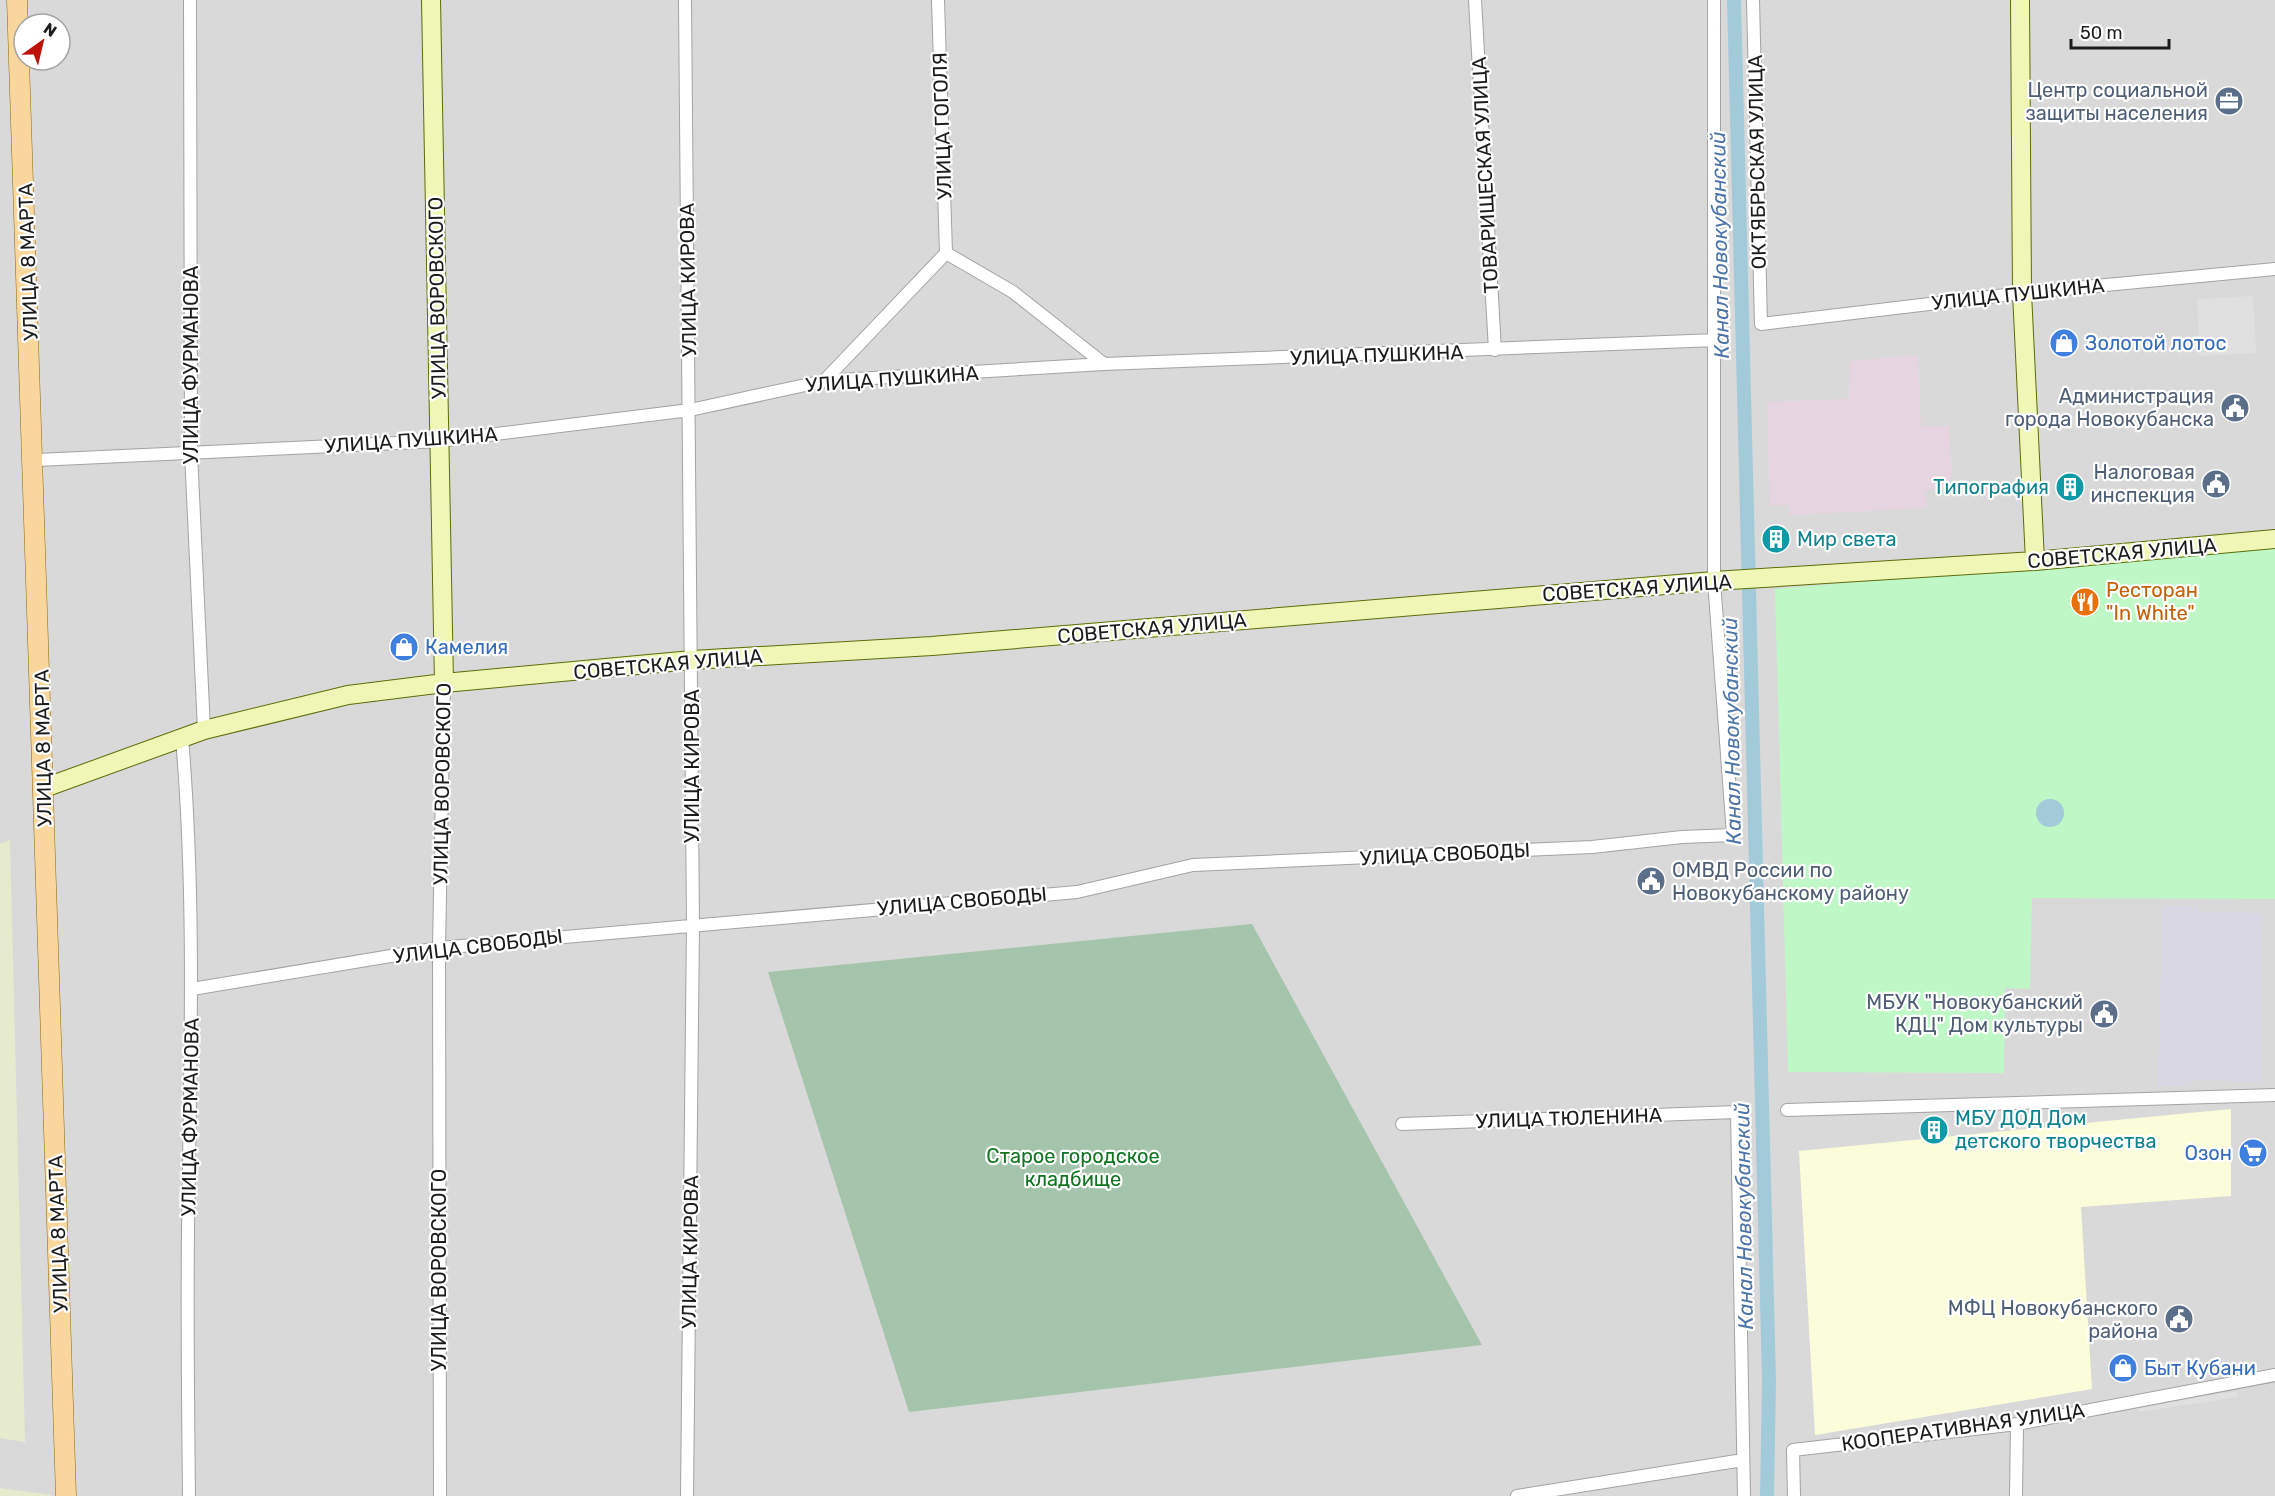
<svg xmlns="http://www.w3.org/2000/svg" width="2275" height="1496" font-family="Rubik,sans-serif">
  <style>
    .residential { fill: #dad9d9; fill-rule: evenodd }
    .industrial { fill: #e6d4e1 }
    .education { fill: #fbfdda }
    .farmland { fill: #e7ebcd }
    .cemetery { fill: #a4c5ab }
    .park { fill: #bff7c7 }
    .parking { fill: #e0e0e0 }
    .plaza { fill: #d7d6e2 }
    .water { fill: #a3cad9 }
    .lines { fill: none; stroke-linecap: round; stroke-linejoin: round }
    .canal { stroke: #a3cad9; stroke-width: 14 }
    .street-casing { stroke: #a3a3a3; stroke-width: 14 }
    .secondary-casing { stroke: #5c6d09; stroke-width: 20 }
    .primary-casing { stroke: #8e6906; stroke-width: 21 }
    .street { stroke: #fff; stroke-width: 12 }
    .secondary { stroke: #eff6b6; stroke-width: 18 }
    .primary { stroke: #f8d69c; stroke-width: 20 }
    .labels { text-anchor: middle; stroke-width: 4.5; stroke-linejoin: round; paint-order: stroke }
    .service-label { font-size: 20px; fill: #4e5e75; stroke: #fff; text-anchor: end }
    .street-label { font-size: 20px; fill: #1c1c1c; stroke: #fff }
    .shop-label { font-size: 20px; fill: #366cbe; stroke: #fff; text-anchor: start }
    .culture-label { font-size: 20px; fill: #0d838f; stroke: #fff; text-anchor: start }
    .food-label { font-size: 20px; fill: #c56008; stroke: #fff; text-anchor: start }
    .park-label { font-size: 20px; fill: #0f741e; stroke: #fff }
    .water-label { font-size: 21px; font-style: italic; fill: #4d74a7; stroke: #fff }
  </style>
  <rect width="100%" height="100%" fill="#edeae2"/>
  <!-- residential -->
  <path class="residential" d="M0 0H2275V1496H0ZM24 24H60V60H24Z"/>
  <!-- industrial -->
  <path class="industrial" d="M1918 355 1921 426H1949L1952 478 1943 488 1925 491 1927 508 1789 515V505L1770 506 1767 402 1849 399 1850 361Z"/>
  <!-- education -->
  <path class="education" d="M2231 1109V1196L2081 1207 2092 1389 1815 1435 1799 1151Z"/>
  <!-- farmland -->
  <path class="farmland" d="M10 840 25 1442 0 1438V844Z
    M0 1488 51 1495V1496H0Z"/>
  <!-- cemetery -->
  <path class="cemetery" d="M1252 924 1482 1345 909 1412 768 972Z"/>
  <!-- park -->
  <path class="park" d="M2275 546V899L2032 898 2030 989 2005 988 2004 1073 1788 1072 1775 589Z"/>
  <!-- parking -->
  <path class="parking" d="M2253 296 2256 353 2200 356 2197 299Z
    M2237 1391 2238 1397 2139 1412 2135 1407Z"/>
  <!-- plaza -->
  <path class="plaza" d="M2197 905 2198 912 2263 913 2262 1082 2191 1080V1085L2158 1087 2163 906Z"/>
  <!-- water -->
  <path class="water" d="M2036 813a14 14 0 1 1 28 0a14 14 0 1 1-28 0Z"/>
  <g class="lines">
    <!-- canal -->
    <path class="canal" d="M1734 0 1769 1380 1767 1496"/>
    <!-- street casing -->
    <g class="street-casing">
      <path id="street" d="M190 0 191 453 204 730
        M685 0 693 924 687 1496
        M938 0 946 253 1013 292 1104 364
        M1475 0 1495 350
        M1753 0 1761 324 2022 293 2275 269
        M824 381 946 253
        M37 460 440 441 690 410 824 381 1104 364 1716 340
        M182 738C196 903 190 1068 188 1233 187 1320 188 1408 189 1496
        M192 989 439 948 1077 892 1193 865 1592 847 1682 837 1733 835 1714 581V0
        M1787 1110 2275 1095
        M1402 1124 1737 1112 1744 1496
        M440 1496 439 948 444 683
        M1517 1496 1743 1460
        M1794 1496 1793 1450 2017 1424 2275 1375
        M2016 1496 2017 1424"/>
    </g>
    <!-- secondary casing -->
    <g class="secondary-casing">
      <path id="secondary" d="M431 0 444 683
        M2020 0 2022 293 2035 561
        M44 788 204 730 348 695 444 683 692 660 932 646 1714 581 2035 561 2275 539"/>
    </g>
    <!-- primary casing -->
    <g class="primary-casing">
      <path id="primary" d="M17 0C38 498 51 997 66 1496"/>
    </g>
    <!-- street -->
    <use href="#street" class="street"/>
    <!-- secondary -->
    <use href="#secondary" class="secondary"/>
    <!-- primary -->
    <use href="#primary" class="primary"/>
  </g>
  <!-- icons -->
  <defs>
    <g id="office-disc" transform="scale(1.5)"><circle r="9.5" fill="#5c6f8a" stroke="#fff"/><path d="M-6-3h4V-5.5h4V-3h4V5H-6ZM-1-4.5V-3h2v-1.5ZM-6 0V1H6V0Z" fill="#fff"/></g>
    <g id="shop-disc" transform="scale(1.5)"><circle r="9.5" fill="#3f7fe0" stroke="#fff"/><path d="M-5-2.5h2.3a2.7 3.5 0 0 1 5.4 0H5L5.5 6h-11ZM-1.5-2.5h3a1.5 2.3 0 0 0-3 0Z" fill="#fff"/></g>
    <g id="civic-disc" transform="scale(1.5)"><circle r="9.5" fill="#5c6f8a" stroke="#fff"/><path d="M-.6-6.5H3V-4.5H.6V-3L4-1V1h2V6H-6V1h2V-1L-.6-3ZM-1.2 2.5V6h2.4V2.5Z" fill="#fff"/></g>
    <g id="building-disc" transform="scale(1.5)"><circle r="9.5" fill="#0f9aa8" stroke="#fff"/><path d="M-4-6H4V6H1V3H-1V6H-4ZM-2.5-4.3h1.7v1.8h-1.7ZM.8-4.3h1.7v1.8H.8ZM-2.5-1h1.7V.8h-1.7ZM.8-1h1.7V.8H.8Z" fill="#fff"/></g>
    <g id="restaurant-disc" transform="scale(1.5)"><circle r="9.5" fill="#e8710a" stroke="#fff"/><path d="M-5-6h1v4h1v-4h1v4h1v-4h1v5L-1.5 .5V6h-2V.5L-5-1ZM5-6V6H3V1.5H1.5Q1.5-4 5-6Z" fill="#fff"/></g>
    <g id="supermarket-disc" transform="scale(1.5)"><circle r="9.5" fill="#3f7fe0" stroke="#fff"/><path d="M-6-5.5h2.5l.6 2H6L4.5 2H-2.5L-4.4-4H-6ZM-1.5 3.2a1.3 1.3 0 1 0 .1 0ZM3 3.2a1.3 1.3 0 1 0 .1 0Z" fill="#fff"/></g>
  </defs>
  <g fill-rule="evenodd">
    <use href="#office-disc" x="2229" y="101"/>
    <use href="#shop-disc" x="2064" y="343"/>
    <use href="#civic-disc" x="2235" y="408"/>
    <use href="#civic-disc" x="2216" y="484"/>
    <use href="#building-disc" x="2070" y="487"/>
    <use href="#building-disc" x="1776" y="539"/>
    <use href="#restaurant-disc" x="2085" y="602"/>
    <use href="#shop-disc" x="404" y="647"/>
    <use href="#civic-disc" x="1651" y="881"/>
    <use href="#civic-disc" x="2104" y="1014"/>
    <use href="#building-disc" x="1934" y="1130"/>
    <use href="#supermarket-disc" x="2253" y="1153"/>
    <use href="#civic-disc" x="2179" y="1319"/>
    <use href="#shop-disc" x="2123" y="1368"/>
  </g>
  <g class="labels">
    <!-- service labels -->
    <g class="service-label">
      <text x="2208" y="97">Центр социальной<tspan x="2208" dy="23">защиты населения</tspan></text>
      <text x="2214" y="403">Администрация<tspan x="2214" dy="23">города Новокубанска</tspan></text>
      <text x="2195" y="479">Налоговая<tspan x="2195" dy="23">инспекция</tspan></text>
      <text x="1672" y="877" text-anchor="start">ОМВД России по<tspan x="1672" dy="23">Новокубанскому району</tspan></text>
      <text x="2083" y="1009">МБУК "Новокубанский<tspan x="2083" dy="23">КДЦ" Дом культуры</tspan></text>
      <text x="2158" y="1315">МФЦ Новокубанского<tspan x="2158" dy="23">района</tspan></text>
    </g>
    <!-- street labels -->
    <g class="street-label">
      <text transform="translate(942 126) rotate(-92)" y="7">УЛИЦА ГОГОЛЯ</text>
      <text transform="translate(1757 162) rotate(-91)" y="7">ОКТЯБРЬСКАЯ УЛИЦА</text>
      <text transform="translate(1485 175) rotate(-93)" y="7">ТОВАРИЩЕСКАЯ УЛИЦА</text>
      <text transform="translate(28 262) rotate(-92)" y="7">УЛИЦА 8 МАРТА</text>
      <text transform="translate(688 280) rotate(-91)" y="7">УЛИЦА КИРОВА</text>
      <text transform="translate(2018 294) rotate(-6)" y="7">УЛИЦА ПУШКИНА</text>
      <text transform="translate(437 298) rotate(-91)" y="7">УЛИЦА ВОРОВСКОГО</text>
      <text transform="translate(1377 355) rotate(-2)" y="7">УЛИЦА ПУШКИНА</text>
      <text transform="translate(191 365) rotate(-90)" y="7">УЛИЦА ФУРМАНОВА</text>
      <text transform="translate(892 379) rotate(-4)" y="7">УЛИЦА ПУШКИНА</text>
      <text transform="translate(411 440) rotate(-4)" y="7">УЛИЦА ПУШКИНА</text>
      <text transform="translate(2122 553) rotate(-5)" y="7">СОВЕТСКАЯ УЛИЦА</text>
      <text transform="translate(1637 588) rotate(-4)" y="7">СОВЕТСКАЯ УЛИЦА</text>
      <text transform="translate(1152 628) rotate(-5)" y="7">СОВЕТСКАЯ УЛИЦА</text>
      <text transform="translate(668 664) rotate(-5)" y="7">СОВЕТСКАЯ УЛИЦА</text>
      <text transform="translate(43 748) rotate(-91)" y="7">УЛИЦА 8 МАРТА</text>
      <text transform="translate(692 766) rotate(-90)" y="7">УЛИЦА КИРОВА</text>
      <text transform="translate(442 784) rotate(-89)" y="7">УЛИЦА ВОРОВСКОГО</text>
      <text transform="translate(1445 854) rotate(-3)" y="7">УЛИЦА СВОБОДЫ</text>
      <text transform="translate(962 901) rotate(-5)" y="7">УЛИЦА СВОБОДЫ</text>
      <text transform="translate(478 946) rotate(-7)" y="7">УЛИЦА СВОБОДЫ</text>
      <text transform="translate(190 1117) rotate(-89)" y="7">УЛИЦА ФУРМАНОВА</text>
      <text transform="translate(1569 1118) rotate(-2)" y="7">УЛИЦА ТЮЛЕНИНА</text>
      <text transform="translate(58 1234) rotate(-92)" y="7">УЛИЦА 8 МАРТА</text>
      <text transform="translate(690 1252) rotate(-89)" y="7">УЛИЦА КИРОВА</text>
      <text transform="translate(439 1270) rotate(-90)" y="7">УЛИЦА ВОРОВСКОГО</text>
      <text transform="translate(1963 1427) rotate(-8)" y="7">КООПЕРАТИВНАЯ УЛИЦА</text>
    </g>
    <!-- shop labels -->
    <g class="shop-label">
      <text x="2085" y="350">Золотой лотос</text>
      <text x="425" y="654">Камелия</text>
      <text x="2232" y="1160" text-anchor="end">Озон</text>
      <text x="2144" y="1375">Быт Кубани</text>
    </g>
    <!-- culture labels -->
    <g class="culture-label">
      <text x="2049" y="494" text-anchor="end">Типография</text>
      <text x="1797" y="546">Мир света</text>
      <text x="1955" y="1125">МБУ ДОД Дом<tspan x="1955" dy="23">детского творчества</tspan></text>
    </g>
    <!-- food labels -->
    <g class="food-label">
      <text x="2106" y="597">Ресторан<tspan x="2106" dy="23">"In White"</tspan></text>
    </g>
    <!-- park labels -->
    <g class="park-label">
      <text x="1073" y="1163">Старое городское<tspan x="1073" dy="23">кладбище</tspan></text>
    </g>
    <!-- water labels -->
    <g class="water-label">
      <text transform="translate(1720 245) rotate(-91)" y="7">Канал Новокубанский</text>
      <text transform="translate(1732 731) rotate(-91)" y="7">Канал Новокубанский</text>
      <text transform="translate(1744 1216) rotate(-91)" y="7">Канал Новокубанский</text>
    </g>
  </g>
  <!-- north arrow -->
  <g transform="translate(42 42) rotate(34)"><circle r="28" fill="#ffffff" stroke="#a4a4a4" stroke-width="1.5"/>
  <path d="M0-4.5L10 22L0 15L-10 22Z" fill="#bf1308"/>
  <text y="-9" font-size="16" font-weight="bold" text-anchor="middle" fill="#1c1c1c">N</text>
  </g>
  <!-- scale -->
  <path d="M2071 39v9h98v-9" fill="none" stroke="#1c1c1c" stroke-width="3"/>
  <text x="2080" y="39" font-size="18" fill="#1c1c1c" stroke="#ffffff" stroke-width="4.5" paint-order="stroke">50 m</text>
</svg>
